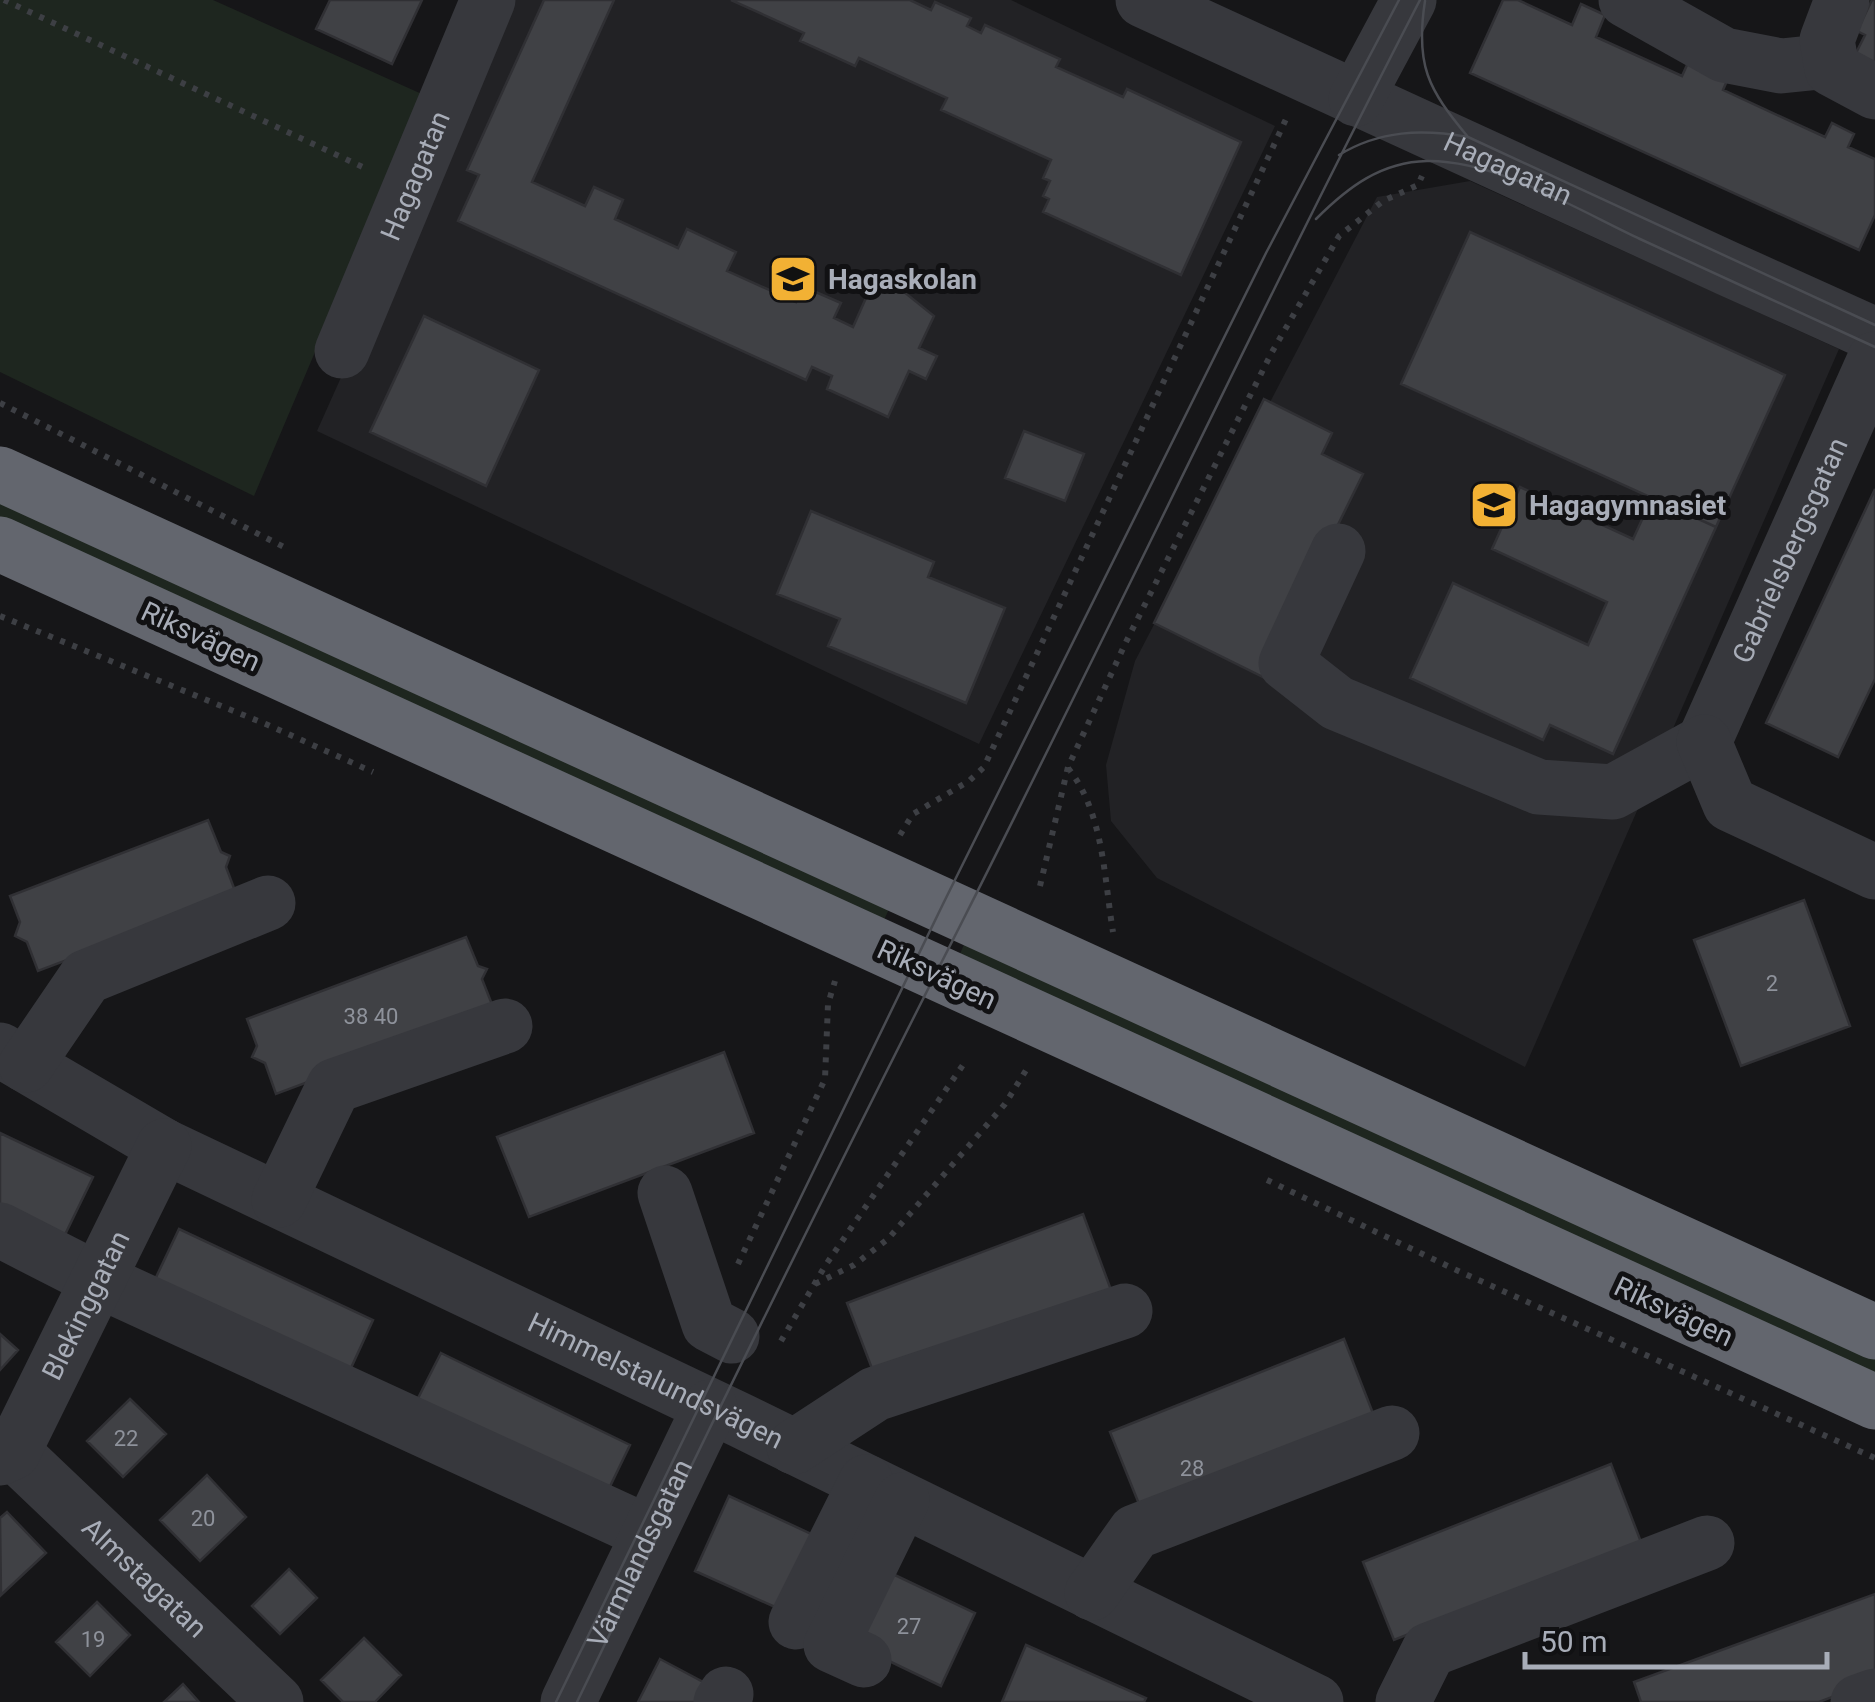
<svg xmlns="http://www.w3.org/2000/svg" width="1875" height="1702" font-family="Roboto,sans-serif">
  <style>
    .built { fill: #222225 }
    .green { fill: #1e261f }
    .building { fill: #404145; stroke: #303034; stroke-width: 2.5 }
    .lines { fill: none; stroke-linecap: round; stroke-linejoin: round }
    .path { stroke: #3d3f44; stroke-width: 6; stroke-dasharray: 5 8; stroke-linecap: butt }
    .minor { stroke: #37383d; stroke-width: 55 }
    .highway { stroke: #63666e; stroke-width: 55 }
    .tram { stroke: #4a4c52; stroke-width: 2.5 }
    .labels { text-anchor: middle; stroke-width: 10; stroke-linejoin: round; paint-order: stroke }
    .number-label { font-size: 22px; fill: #8e929b }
    .street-label { font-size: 28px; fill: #a8adb8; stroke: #111113 }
    .poi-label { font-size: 28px; font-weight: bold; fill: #a8adb8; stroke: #111113; text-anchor: start }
  </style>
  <rect width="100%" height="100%" fill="#161618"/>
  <!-- built -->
  <path class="built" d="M510 0H1011L1275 126 979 744 317 431Z
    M1470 181 1839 349 1525 1067 1157 878 1111 821 1106 765 1135 661 1377 197Z"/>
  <!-- green -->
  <path class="green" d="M0 0H213L424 95 254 496 0 372Z
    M0 501 889 909 884 920 0 517Z
    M965 942 1875 1356V1379L960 954Z"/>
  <!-- building -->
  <path class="building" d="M330 0H422L392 64 316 29Z
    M544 0H614L532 182 585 206 594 187 623 200 615 219 678 248 687 229 736 252 727 271 796 302 802 286 841 303 834 318 853 327 878 271 934 316 919 348 937 356 926 379 909 371 888 417 827 389 832 376 812 367 806 380 458 221 479 175 467 170Z
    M731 0H910L931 10 935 2 971 18 967 26 981 33 985 25 1060 59 1056 67 1123 97 1127 89 1241 142 1181 275 1043 212 1049 199 1043 196 1050 181 1043 178 1051 160 941 110 947 98 859 58 855 66 800 41 804 33Z
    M1503 0H1518L1572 25 1581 4 1605 15 1596 37 1682 76 1691 56 1730 74 1723 90 1825 137 1832 123 1854 134 1848 147 1875 159V215L1859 250 1470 73Z
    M1872 0H1875V72L1852 61 1865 35 1857 31Z
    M1470 232 1785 375 1716 527 1401 384Z
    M424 316 539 370 486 486 370 432Z
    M1264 399 1332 433 1322 454 1363 474 1263 677 1154 623Z
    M1024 431 1084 454 1065 501 1005 478Z
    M1520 487 1633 539 1652 498 1716 527 1613 754 1550 725 1543 740 1410 678 1453 583 1588 645 1607 602 1492 549Z
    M1875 489V679L1838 757 1766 723Z
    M811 511 934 562 928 577 1005 608 966 703 828 646 840 619 777 594Z
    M208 820 221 852 230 856 226 867 237 896 38 971 27 942 15 936 20 922 10 896Z
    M1804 900 1850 1026 1741 1066 1694 940Z
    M466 937 478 966 487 969 482 979 495 1012 276 1094 265 1063 252 1057 257 1046 247 1019Z
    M724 1052 754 1133 529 1217 497 1137Z
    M0 1133 93 1177 58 1249 0 1220Z
    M1083 1214 1114 1298 879 1387 847 1303Z
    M179 1229 373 1320 345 1381 149 1292Z
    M0 1334 18 1350 0 1370Z
    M1344 1339 1376 1421 1143 1514 1110 1432Z
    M441 1353 630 1445 601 1505 411 1412Z
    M130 1399 166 1434 123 1477 87 1441Z
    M1611 1464 1641 1542 1394 1640 1363 1562Z
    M207 1475 246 1517 200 1561 160 1520Z
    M729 1496 818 1537 784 1611 695 1571Z
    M7 1512 46 1553 1 1595 0 1518Z
    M878 1567 975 1613 941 1686 843 1639Z
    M289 1569 317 1598 280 1634 252 1606Z
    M1875 1594V1681L1819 1702H1641L1634 1682Z
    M97 1602 130 1635 90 1676 56 1642Z
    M364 1638 401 1675 375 1702H343L321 1680Z
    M1026 1645 1146 1698 1144 1702H1002Z
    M660 1659 705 1683 695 1702H638Z
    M183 1684 199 1702H164Z"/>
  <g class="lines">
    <!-- path -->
    <path class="path" d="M4 0 367 169
      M0 403 286 548
      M0 616 268 725 373 772
      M1068 768C1104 813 1104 878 1113 932
      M900 835 913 814 969 781 984 767 1287 117
      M1040 886 1068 767 1126 642 1272 352 1339 236 1383 201 1418 185 1422 176
      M1267 1180 1454 1269 1875 1458
      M738 1264 825 1079 828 1004 835 981
      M815 1284 854 1265 888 1239 1005 1104 1028 1067
      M781 1341 825 1266 965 1062"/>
    <!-- minor -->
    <g class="minor">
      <path id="s1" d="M1143 0C1386 112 1630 225 1875 335"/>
      <path d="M1626 0 1724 55 1781 66 1830 61"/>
      <path d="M1842 0 1827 40 1832 69 1875 92"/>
      <path d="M1356 99 1409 0"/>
      <path id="s2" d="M342 351 488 0"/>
      <path d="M1338 551 1286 663 1337 703 1539 787 1613 792 1704 742"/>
      <path id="s3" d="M1704 742 1875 359"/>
      <path d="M1704 742 1730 804 1875 872"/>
      <path id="s4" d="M0 1050 164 1146 742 1421 1316 1702"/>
      <path d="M26 1065 86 977 268 903"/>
      <path d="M665 1193 709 1324 732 1336"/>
      <path d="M279 1200 334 1086 505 1026"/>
      <path d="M0 1230 98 1280 649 1533"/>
      <path d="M794 1447 875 1394 1125 1311"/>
      <path id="s5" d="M13 1452 276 1702"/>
      <path id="s6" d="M0 1458 13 1452 164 1146"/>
      <path d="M1092 1593 1135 1532 1392 1433"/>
      <path d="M796 1622 866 1482"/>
      <path d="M864 1660 831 1645 902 1500"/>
      <path id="s7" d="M568 1702 710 1407"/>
      <path d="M721 1702 726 1694"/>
      <path d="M1403 1702 1429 1650 1707 1543"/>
      <path d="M1858 1702 1875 1696"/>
    </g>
    <!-- highway -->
    <path class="highway" d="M0 474 1875 1332
      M0 544 1875 1402"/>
    <!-- tram -->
    <path class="tram" d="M1425 1C1415 65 1428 89 1468 137
      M1339 155C1380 130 1422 129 1468 137L1875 325
      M1316 219C1348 187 1381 162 1427 161 1497 160 1578 210 1640 239 1718 275 1797 311 1875 347
      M556 1702 943 904 1266 253 1399 0
      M577 1702C704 1438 833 1176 966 914 1119 611 1264 302 1420 0"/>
  </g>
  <!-- icons -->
  <defs>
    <g id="school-square" transform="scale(2.5)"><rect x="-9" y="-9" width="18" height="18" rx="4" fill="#f2b134" stroke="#111113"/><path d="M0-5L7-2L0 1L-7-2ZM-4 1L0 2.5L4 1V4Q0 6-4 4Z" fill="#111"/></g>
  </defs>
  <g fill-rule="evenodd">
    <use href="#school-square" x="793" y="279"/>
    <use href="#school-square" x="1494" y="505"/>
  </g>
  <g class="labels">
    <!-- number labels -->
    <g class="number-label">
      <text x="1772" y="991">2</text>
      <text x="371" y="1024">38 40</text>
      <text x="126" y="1446">22</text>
      <text x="1192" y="1476">28</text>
      <text x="203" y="1526">20</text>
      <text x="909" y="1634">27</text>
      <text x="93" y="1647">19</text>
    </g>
    <!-- street labels -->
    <g class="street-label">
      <text dy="10" stroke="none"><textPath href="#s1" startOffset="402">Hagagatan</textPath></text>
      <text dy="10" stroke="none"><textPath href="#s2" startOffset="190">Hagagatan</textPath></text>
      <text dy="10" stroke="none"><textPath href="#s3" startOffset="210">Gabrielsbergsgatan</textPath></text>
      <text transform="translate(201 636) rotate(25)" y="10">Riksvägen</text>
      <text transform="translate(937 974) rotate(25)" y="10">Riksvägen</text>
      <text dy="10" stroke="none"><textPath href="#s6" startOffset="178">Blekinggatan</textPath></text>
      <text transform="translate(1674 1311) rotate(25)" y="10">Riksvägen</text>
      <text dy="10" stroke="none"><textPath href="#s4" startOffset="735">Himmelstalundsvägen</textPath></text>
      <text dy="10" stroke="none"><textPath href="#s7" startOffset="165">Värmlandsgatan</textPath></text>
      <text dy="10" stroke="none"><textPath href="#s5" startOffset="182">Almstagatan</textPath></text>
    </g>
    <!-- poi labels -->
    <g class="poi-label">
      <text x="828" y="289">Hagaskolan</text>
      <text x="1529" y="515">Hagagymnasiet</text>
    </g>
  </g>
  <!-- scale -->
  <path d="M1525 1652v15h302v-15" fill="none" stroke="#a8adb8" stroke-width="5"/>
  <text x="1540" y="1652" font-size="30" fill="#a8adb8" stroke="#111113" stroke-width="8" paint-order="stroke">50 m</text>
</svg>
